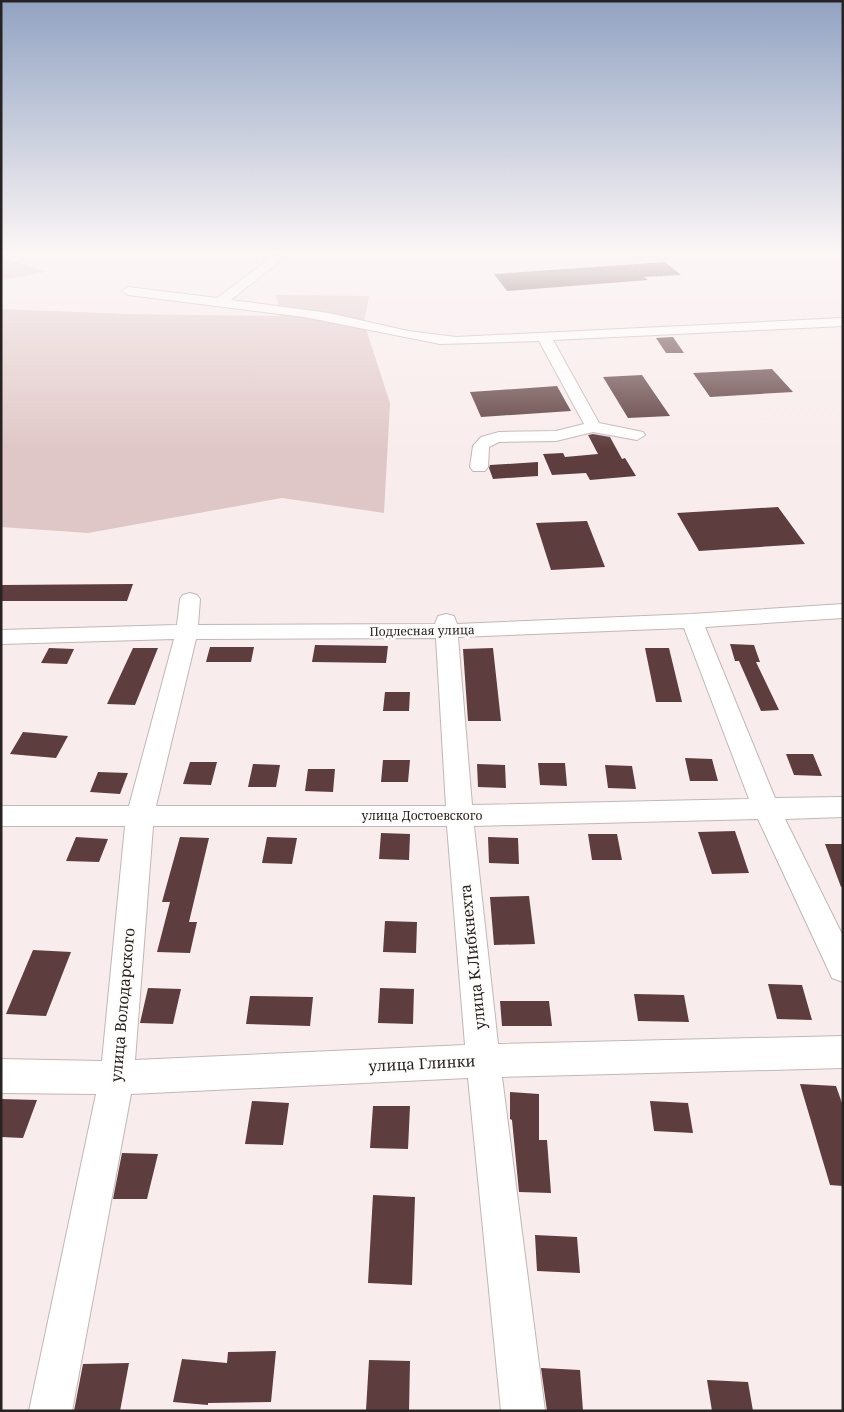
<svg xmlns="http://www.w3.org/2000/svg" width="844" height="1412" font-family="'Noto Serif',serif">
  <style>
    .green { fill: #e0c7c7 }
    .building { fill: #5d3d3e }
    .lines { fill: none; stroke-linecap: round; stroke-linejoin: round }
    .minor-casing { stroke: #c2b6b6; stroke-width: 2 }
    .minor { fill: #fff; fill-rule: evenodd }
    .labels { text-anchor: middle; stroke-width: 5; stroke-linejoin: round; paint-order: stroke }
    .street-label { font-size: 12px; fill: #282323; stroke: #fffcfc }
    .near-street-label { font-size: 15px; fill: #282323; stroke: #fffcfc }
  </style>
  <rect width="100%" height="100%" fill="#f9ecec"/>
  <!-- green -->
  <path class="green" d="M1 257 46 272 1 280Z
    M276 295 369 296 364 323 390 403 384 513 282 498 88 533 1 527V309L128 314 281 316Z"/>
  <!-- building -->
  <path class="building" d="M665 262 681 275 644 277 648 280 507 291 494 274Z
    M673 337 684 353H666L656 338Z
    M772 369 793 392 710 397 693 373Z
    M642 375 670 416 628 418 603 377Z
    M557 386 571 411 481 417 470 392Z
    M593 434 610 437 622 459 625 458 636 476 590 480 586 473 552 475 543 454 563 453 565 457 598 454 588 435Z
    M538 462V476L493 479 489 468 490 465Z
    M778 507 805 544 699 551 677 513Z
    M587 521 605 567 551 570 536 523Z
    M133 584 127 601H1V585Z
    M730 644 754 645 760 662H756L779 710 761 711 739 661H735Z
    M315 645 388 646 386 663 312 662Z
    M210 647H254L251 662H206Z
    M49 648 74 649 67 664 41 663Z
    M133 648H158L135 705 107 704Z
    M493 648 501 721H468L463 649Z
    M645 648H669L682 702H656Z
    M385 692H410L409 711H383Z
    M23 732 68 736 56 758 10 754Z
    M786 754H813L822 776 794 775Z
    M685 758 712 759 718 781H690Z
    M383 760H410L408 782H381Z
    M190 762H217L211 785 183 784Z
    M538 763H565L567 786 540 785Z
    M253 764 280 765 276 787H248Z
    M477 764 505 765 506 788 478 787Z
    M605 765 632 766 636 789 608 788Z
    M308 769H335L333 792 305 791Z
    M98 772 128 773 120 794 90 792Z
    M735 831 749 873 712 874 698 832Z
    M381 833 410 834 409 860 379 859Z
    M588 834H617L622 860H592Z
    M76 837 108 839 99 862 66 861Z
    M180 837 209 838 189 922H197L190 953 157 952 170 902H162Z
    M267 837 297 838 292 864 262 863Z
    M488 837 518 838 519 864 489 863Z
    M825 844H843V886L841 887Z
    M529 896 535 944 494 945 490 897Z
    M385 921 417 922 416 953 383 952Z
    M33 950 71 952 46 1016 6 1014Z
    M768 984 802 985 812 1020 777 1019Z
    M148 988 181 989 173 1024 140 1023Z
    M380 988 414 989 413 1024 378 1023Z
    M634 994 684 995 689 1022 638 1021Z
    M250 996 313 997 310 1026 246 1024Z
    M500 1001H549L552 1026H502Z
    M800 1084 836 1086 843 1106V1186L830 1185Z
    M510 1092 539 1094V1140H547L551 1193 519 1192 512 1120 510 1119Z
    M1 1099 37 1100 23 1138 1 1137Z
    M252 1101 289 1103 283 1145 245 1144Z
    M650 1101 688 1103 693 1133 654 1131Z
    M373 1106H410L408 1149 370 1148Z
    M122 1153 158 1154 147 1199H113Z
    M373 1195 415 1197 412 1285 368 1283Z
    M535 1235 577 1237 580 1273 537 1271Z
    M276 1351 271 1402 208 1403V1405L173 1402 182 1359 227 1363 228 1352Z
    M369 1360 410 1361 409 1411 366 1410Z
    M129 1363 120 1411H74L83 1364Z
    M541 1368 580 1370 583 1411H547Z
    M707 1380 748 1382 753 1411H712Z"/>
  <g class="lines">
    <!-- minor casing -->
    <g class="minor-casing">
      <path id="minor" d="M277 253H290L231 300 329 313 408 331 456 337 843 318V326L553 340 599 423 643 432 645 435 637 440 593 432 556 441 499 442 489 447 488 467 485 471H473L470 467 473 446 481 437 499 432 556 431 584 424 539 341 440 344 304 317 128 295 122 291 128 287 217 298Z
        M190 593 197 595 200 599 198 625 435 624 438 616 446 614 454 616 457 624 692 614 843 604V618L705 627 775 798 843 797V817L785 819 843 936V982L832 978 758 819 474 826 498 1044 843 1036V1068L502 1077 545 1411H501L468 1078 131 1094 72 1411H29L96 1094 1 1093V1059L102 1061 125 826H1V806H129L174 639 1 644V630L177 625 180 599 183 595ZM684 628 749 799 472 805 458 637ZM436 638 446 806H156L196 639ZM153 826H447L465 1045 135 1060Z"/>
    </g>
    <!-- minor -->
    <use href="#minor" class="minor"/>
  </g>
  <!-- sky -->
  <linearGradient id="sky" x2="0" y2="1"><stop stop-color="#91a3c2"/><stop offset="0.56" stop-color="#fcf6f6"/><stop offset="1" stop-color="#fcf6f6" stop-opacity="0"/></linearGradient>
  <rect width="844" height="450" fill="url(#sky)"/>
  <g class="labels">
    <!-- street labels -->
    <g class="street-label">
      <text transform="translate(422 631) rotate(-1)" y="4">Подлесная улица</text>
      <text x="422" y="820">улица Достоевского</text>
    </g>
    <!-- near-street labels -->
    <g class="near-street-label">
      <text transform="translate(473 957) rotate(-96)" y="5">улица К.Либкнехта</text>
      <text transform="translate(123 1005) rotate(-85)" y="5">улица Володарского</text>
      <text transform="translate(422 1064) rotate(-3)" y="5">улица Глинки</text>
    </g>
  </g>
  <!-- border -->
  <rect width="844" height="1412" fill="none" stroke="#282323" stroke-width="5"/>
</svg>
